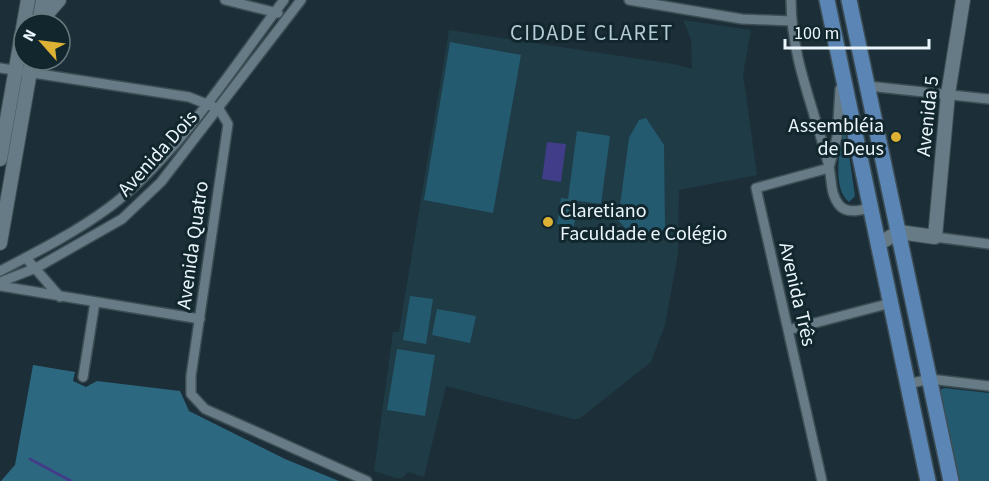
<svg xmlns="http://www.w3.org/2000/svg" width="989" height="481" font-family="'Source Sans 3',sans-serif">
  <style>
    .built { fill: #1f3b46 }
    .green { fill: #245a6f }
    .forest { fill: #2c6981 }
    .water { fill: #413d88 }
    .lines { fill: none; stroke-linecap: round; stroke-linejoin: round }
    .stream { stroke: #413d88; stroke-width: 3 }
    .street-casing { stroke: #3c4d54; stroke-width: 12 }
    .secondary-casing { stroke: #3c4d54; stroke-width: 16 }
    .primary-casing { stroke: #3c4d54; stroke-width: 18 }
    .street { stroke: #667b85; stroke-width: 9 }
    .secondary { stroke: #667b85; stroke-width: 14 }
    .primary { stroke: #5a85b4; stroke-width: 15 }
    .poi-dot { fill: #ddb133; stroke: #12262d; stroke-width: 2 }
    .labels { text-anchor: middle; stroke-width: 6; stroke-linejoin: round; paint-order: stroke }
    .street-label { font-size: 20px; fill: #eaf6fb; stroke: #12262d }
    .poi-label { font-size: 20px; fill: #eaf6fb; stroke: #12262d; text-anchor: end }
    .quarter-label { font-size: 22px; letter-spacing: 1.5px; fill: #b4ccd6; stroke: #12262d }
  </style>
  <rect width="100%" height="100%" fill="#1c2f38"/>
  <!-- built -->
  <path class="built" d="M683 20 751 30 743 74 757 175 679 190 678 254 665 325 651 362 579 419H573L446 386 424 477 408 472 402 478H396L374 471 393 332H399L449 30 673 64 692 69 691 39Z"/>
  <!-- green -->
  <path class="green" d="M450 42 521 55 493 213 424 200Z
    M646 118 664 145 665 228 659 234 626 229 618 220 629 138 639 120Z
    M845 127 855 196 849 202C831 187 841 149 842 129Z
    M577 131 610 136 601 204 578 201 574 226 557 224 561 198 568 199Z
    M410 296 433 299 426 344 403 340Z
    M437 309 476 316 470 343 432 335Z
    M397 349 435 355 425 416 387 410Z
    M944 388 989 393V481H954L936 392Z"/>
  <!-- forest -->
  <path class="forest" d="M33 365 75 372 73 381 86 387 97 381 180 391 189 411 285 459 339 481H1L15 465Z"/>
  <!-- water -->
  <path class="water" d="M547 142 566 144 561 182 542 179Z"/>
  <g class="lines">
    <!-- stream -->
    <path class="stream" d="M30 459 71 481"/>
    <!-- street casing -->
    <g class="street-casing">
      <path id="street" d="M225 0 278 13
        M629 0 742 19 791 21
        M791 0C791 59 815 110 829 167 832 180 830 195 840 206 848 214 860 210 870 208
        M0 68 189 97 219 109 228 124 191 376V394L205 409 367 481
        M868 86 989 99
        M935 237 989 244
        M26 258 60 297
        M0 271C37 252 78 231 111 206 179 154 232 68 284 0
        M0 282 36 268 122 219 161 182 301 0
        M0 286 200 319
        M788 330 891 303
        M83 377 95 302
        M908 384 930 379 989 386
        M822 481 756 188 829 168 837 137 840 89"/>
    </g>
    <!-- secondary casing -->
    <g class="secondary-casing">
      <path id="secondary" d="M39 22 43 0
        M39 23 59 0
        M0 159 28 0
        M0 243 32 60
        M878 244 899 232 935 237 948 94 963 0"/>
    </g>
    <!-- primary casing -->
    <g class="primary-casing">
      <path id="primary" d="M827 0 928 481
        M849 0 951 481"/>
    </g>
    <!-- street -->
    <use href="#street" class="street"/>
    <!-- secondary -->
    <use href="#secondary" class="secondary"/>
    <!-- primary -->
    <use href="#primary" class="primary"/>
  </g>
  <!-- markers -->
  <g class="poi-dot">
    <circle cx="896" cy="137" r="6"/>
    <circle cx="548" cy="222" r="6"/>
  </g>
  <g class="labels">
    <!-- street labels -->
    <g class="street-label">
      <text transform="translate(927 116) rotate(-84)" y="7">Avenida 5</text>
      <text transform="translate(157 153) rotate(-48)" y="7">Avenida Dois</text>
      <text transform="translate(192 245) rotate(-82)" y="7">Avenida Quatro</text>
      <text transform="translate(798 294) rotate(77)" y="7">Avenida Três</text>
    </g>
    <!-- poi labels -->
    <g class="poi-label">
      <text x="884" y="132">Assembléia<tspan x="884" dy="23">de Deus</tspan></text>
      <text x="560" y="217" text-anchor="start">Claretiano<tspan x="560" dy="23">Faculdade e Colégio</tspan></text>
    </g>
    <!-- quarter labels -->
    <g class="quarter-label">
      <text x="592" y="40">CIDADE CLARET</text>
    </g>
  </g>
  <!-- north arrow -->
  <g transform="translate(42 42) rotate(298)"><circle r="28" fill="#12262d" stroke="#68797f" stroke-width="1.5"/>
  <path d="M0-4.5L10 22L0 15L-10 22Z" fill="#ddb133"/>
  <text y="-9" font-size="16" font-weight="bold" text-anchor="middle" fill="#eaf6fb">N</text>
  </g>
  <!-- scale -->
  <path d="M785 39v9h144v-9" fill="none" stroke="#eaf6fb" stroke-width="3"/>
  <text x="794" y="39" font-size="18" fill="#eaf6fb" stroke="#12262d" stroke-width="4.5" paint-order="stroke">100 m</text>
</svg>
